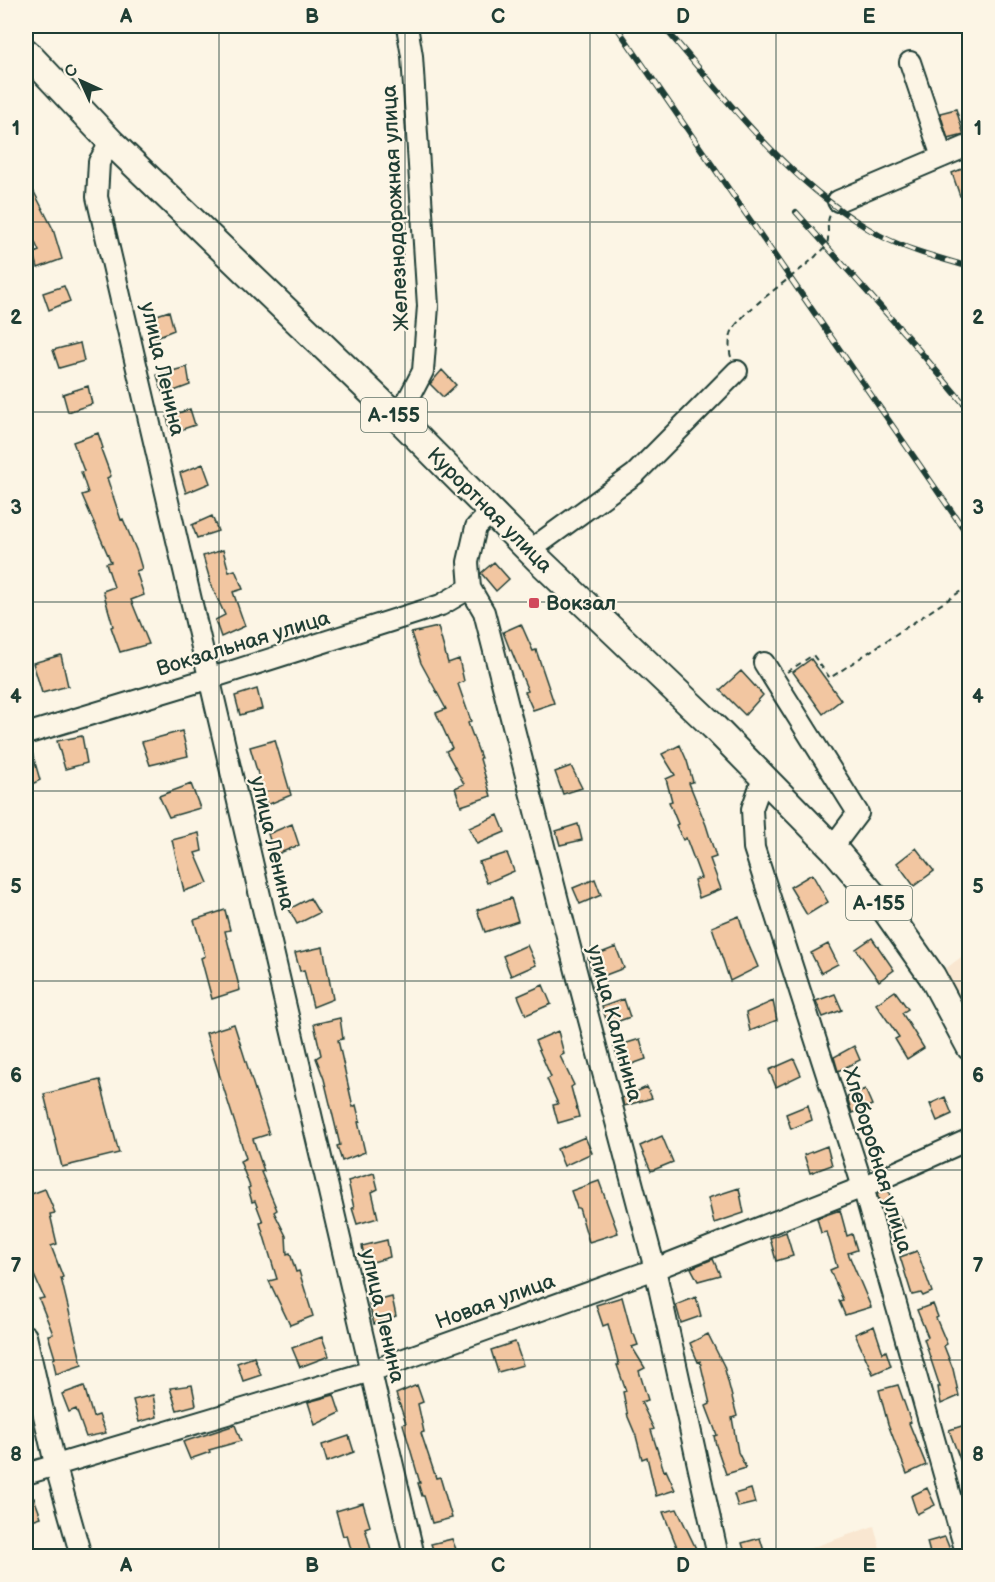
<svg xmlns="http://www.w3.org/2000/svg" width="995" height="1582" font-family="'Balsamiq Sans',sans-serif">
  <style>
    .built { fill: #f9e7d1 }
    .building { fill: #f2c6a1; stroke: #1f3d34; stroke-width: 1.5 }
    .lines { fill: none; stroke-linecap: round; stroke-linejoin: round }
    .minor-casing { stroke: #1f3d34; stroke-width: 24 }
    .major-casing { stroke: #1f3d34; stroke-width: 30 }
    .path { stroke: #1f3d34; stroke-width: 2; stroke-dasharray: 6 4.5; stroke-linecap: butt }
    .minor { stroke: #fcf5e5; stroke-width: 20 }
    .major { stroke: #fcf5e5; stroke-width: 26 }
    .rail-casing { stroke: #1f3d34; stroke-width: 6 }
    .rail { stroke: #fcf5e5; stroke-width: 4; stroke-dasharray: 11; stroke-linecap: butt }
    .grid { fill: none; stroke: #1f3d34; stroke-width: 1.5; stroke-opacity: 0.55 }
    .poi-dot { fill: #d1495b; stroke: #fcf5e5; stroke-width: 2 }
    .labels { text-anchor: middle; stroke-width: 4.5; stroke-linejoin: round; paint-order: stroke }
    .shield { fill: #fcf5e5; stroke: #617469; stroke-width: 1.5 }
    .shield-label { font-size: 20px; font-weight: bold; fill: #1f3d34 }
    .street-label { font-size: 21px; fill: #1f3d34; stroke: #fcf5e5 }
    .poi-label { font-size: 21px; font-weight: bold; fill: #1f3d34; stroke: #fcf5e5; text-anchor: start }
    .neatline { fill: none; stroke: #1f3d34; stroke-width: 2 }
    .grid-label { font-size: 20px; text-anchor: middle; font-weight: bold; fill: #1f3d34 }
  </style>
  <rect width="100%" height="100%" fill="#fcf5e5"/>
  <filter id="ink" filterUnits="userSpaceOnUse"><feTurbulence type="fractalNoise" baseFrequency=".0167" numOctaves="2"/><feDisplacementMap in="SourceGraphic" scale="12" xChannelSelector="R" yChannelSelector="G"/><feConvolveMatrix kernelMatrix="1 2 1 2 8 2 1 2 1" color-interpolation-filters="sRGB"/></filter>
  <g filter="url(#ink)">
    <!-- built -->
    <path class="built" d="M969 951V1017L944 970Z
      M874 1526 882 1556H800L799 1552Z"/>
    <!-- building -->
    <path class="building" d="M956 109 964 135 948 139 940 113Z
      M969 166V192L960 196 952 173Z
      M34 192 53 229 62 259 38 268 34 253 39 251 26 223V196Z
      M64 286 70 301 49 310 43 293Z
      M169 311 174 330 154 338 148 318Z
      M80 343 84 361 59 368 53 350Z
      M187 367 190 385 163 395 157 375Z
      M442 370 456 385 443 397 430 384Z
      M88 386 92 404 68 412 63 394Z
      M190 409 195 425 171 433 167 417Z
      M98 433 103 448 101 449 111 476 107 478 121 520 123 519 137 552 142 569 136 571 144 595 131 600 149 644 120 652 111 627 113 626 103 591 114 587 106 563 111 562 82 495 88 493 81 472 84 471 73 442Z
      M203 464 210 483 186 493 180 473Z
      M212 516 218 531 197 538 192 525Z
      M223 550 229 572 235 570 243 589 233 592 245 626 221 637 215 620 225 615 209 581 210 580 203 556Z
      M494 562 509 579 496 591 481 573Z
      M521 624 533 651 536 650 554 703 533 710 525 692 528 691 511 650H510L503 632Z
      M438 627 448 663 459 659 464 681 458 684 471 721 468 723 481 758 480 759 491 796 461 806 455 788 464 784 446 751 452 748 436 713 446 709 421 663 411 633Z
      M61 655 68 686 42 693 33 663Z
      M811 659 841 700 823 714 793 672Z
      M741 671 763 695 745 715 720 690Z
      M257 689 262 709 240 715 235 696Z
      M182 731 188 756 150 765 142 742Z
      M82 736 87 763 65 769 57 741Z
      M275 740 291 795 267 805 250 747Z
      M30 745 40 780 26 787V746Z
      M680 745 687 761 693 782 689 783 706 825 716 857 710 859 721 889 699 898 694 880 701 878 686 838 683 840 676 825 678 824 669 802 672 801 666 779 675 775 662 754Z
      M571 766 582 788 563 794 555 772Z
      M191 784 200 808 169 817 159 796Z
      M498 815 505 832 477 844 469 828Z
      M292 824 299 845 275 855 268 834Z
      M578 824 582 840 560 845 556 831Z
      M199 833 202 851 195 853 208 883 184 891 172 840Z
      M916 848 934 871 914 886 897 863Z
      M507 853 514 871 487 883 479 862Z
      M812 874 828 902 807 915 790 887Z
      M595 879 601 895 580 904 573 888Z
      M310 898 319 913 297 924 289 909Z
      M511 898 518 921 485 932 477 910Z
      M225 910 230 930 225 931 240 990 212 999 201 958 205 956 194 920Z
      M739 916 746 939 758 967 730 981 712 927Z
      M872 938 894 970 879 981 856 949Z
      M828 944 838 964 821 973 811 953Z
      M527 945 536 965 511 976 503 956Z
      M323 947 333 999 313 1007 304 970 300 971 295 953Z
      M616 947 624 968 595 979 588 958Z
      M543 985 551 1004 526 1015 518 996Z
      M895 991 908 1009 902 1013 924 1048 907 1059 895 1039 899 1037 876 1004Z
      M835 994 842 1010 823 1017 816 1001Z
      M624 999 630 1017 608 1025 602 1007Z
      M773 1001 777 1020 750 1031 746 1013Z
      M340 1018 343 1039 338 1040 353 1107 356 1105 360 1121 358 1122 365 1152 342 1161 337 1146 340 1145 324 1079 316 1058 321 1055 314 1024Z
      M234 1024 269 1134 253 1139 264 1171 261 1172 277 1210 274 1212 286 1236 287 1254 290 1253 296 1272 299 1271 313 1316 290 1325 269 1281 277 1279 260 1223 263 1222 255 1201 252 1202 248 1188 250 1187 240 1161 246 1158 206 1033Z
      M558 1031 564 1054 560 1056 574 1085 571 1087 579 1117 558 1123 553 1105 558 1104 547 1079 551 1077 535 1041Z
      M640 1039 646 1059 621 1068 614 1047Z
      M854 1046 860 1060 838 1071 834 1057Z
      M794 1059 801 1075 776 1087 769 1070Z
      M100 1080 119 1153 62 1167 44 1094Z
      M647 1087 652 1098 624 1106 622 1098Z
      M865 1089 872 1105 852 1113 847 1097Z
      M945 1097 952 1114 937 1121 930 1104Z
      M808 1105 812 1120 791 1129 786 1114Z
      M662 1136 673 1162 651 1171 640 1146Z
      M585 1137 592 1153 564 1166 557 1149Z
      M827 1146 832 1165 810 1173 804 1155Z
      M374 1173 378 1189 372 1192 378 1218 357 1224 352 1208H354L348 1181Z
      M599 1181 618 1233 589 1242 579 1208H577L571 1191Z
      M739 1188 744 1213 714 1223 708 1198Z
      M45 1189 55 1213 50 1214 57 1244 51 1246 63 1277 61 1278 82 1365 56 1374 53 1359 55 1358 48 1335 53 1334 39 1299 44 1298 30 1266H31L26 1236V1196Z
      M888 1189 896 1217 899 1216 905 1228 889 1233 877 1194Z
      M840 1210 847 1236 852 1234 857 1250 848 1253 871 1307 845 1315 839 1301 843 1300 830 1270 837 1267 827 1232 821 1233 817 1218Z
      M786 1232 793 1256 776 1261 770 1238Z
      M387 1240 390 1257 366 1264 362 1246Z
      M917 1251 932 1292 923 1296 921 1293 912 1295 900 1257Z
      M713 1259 720 1275 698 1281 691 1268Z
      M392 1297 396 1316 374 1324 369 1303Z
      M622 1297 632 1334H634L638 1345 632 1347 645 1368 639 1371 648 1400 641 1402 654 1429 651 1430 664 1471 666 1470 675 1490 656 1496 647 1457 642 1459 636 1436 628 1417 623 1392 626 1391 617 1365H619L608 1324 603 1326 596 1305Z
      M696 1297 701 1316 681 1323 676 1305Z
      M933 1304 938 1317 936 1318 947 1344 944 1346 953 1369 959 1396 941 1404 938 1387H940L924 1339 928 1337 917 1310Z
      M874 1326 883 1353 886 1351 891 1366 873 1374 855 1334Z
      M708 1334 724 1366 737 1416 732 1418 738 1452 746 1468 726 1474 716 1445 714 1436 717 1435 706 1406 710 1404 700 1361 698 1362 690 1343Z
      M322 1337 329 1356 300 1367 292 1348Z
      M515 1342 523 1365 498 1372 491 1350Z
      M254 1357 261 1375 243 1381 237 1363Z
      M192 1385 196 1405 177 1410 170 1388Z
      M417 1385 423 1402 418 1404 424 1432 421 1433 436 1478 440 1477 452 1518 432 1523 424 1496H422L418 1483H420L403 1424 406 1423 396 1394Z
      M898 1385 911 1422 909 1423 926 1465 907 1474 888 1424 879 1390Z
      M84 1386 93 1417 99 1415 106 1433 86 1437 76 1409 69 1412 62 1394Z
      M153 1395 157 1417 139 1422 133 1400Z
      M334 1395 340 1413 315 1425 308 1402Z
      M235 1425 241 1441 209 1450 210 1452 190 1459 183 1442Z
      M965 1425 969 1436 968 1481 949 1430Z
      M349 1436 354 1452 327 1462 322 1445Z
      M927 1488 935 1505 917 1514 911 1496Z
      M751 1489 755 1503 738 1507 734 1494Z
      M34 1498 41 1517 26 1522V1501Z
      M363 1503 370 1526 365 1528 373 1557H353L347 1535 343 1536 336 1511Z
      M677 1509 700 1557H681L663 1512Z
      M945 1537 951 1552 941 1557H931L927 1542Z
      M760 1538 764 1551 746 1555 742 1543Z
      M452 1539 459 1557H436L431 1544Z"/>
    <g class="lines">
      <!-- minor casing -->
      <g class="minor-casing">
        <path id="minor" d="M910 62 942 157
          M111 142 99 162 97 197 414 1556
          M838 201 970 145
          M397 417 410 396 423 371 428 306 412 56 407 26
          M492 512 476 527 468 562 470 588 484 612 575 967 655 1269 718 1556
          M529 551 635 474 737 371
          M764 663 858 813 840 837 834 849
          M26 734 211 678 441 605 470 588
          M763 778 752 809 754 848 863 1187 967 1556
          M26 1336 55 1464 81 1556
          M26 1474 371 1371 655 1269 863 1187 970 1139"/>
      </g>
      <!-- major casing -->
      <g class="major-casing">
        <path id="major" d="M26 52 111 142 397 417 541 562 714 727 834 849 884 908 932 976 970 1047"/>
      </g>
      <!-- path -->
      <path class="path" d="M731 357C729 351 729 340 731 334 737 313 797 275 816 256 818 253 824 250 826 246 831 237 825 225 830 215
        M787 672 813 655 830 678 970 585"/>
      <!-- minor -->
      <use href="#minor" class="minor"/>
      <!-- major -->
      <use href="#major" class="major"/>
      <!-- rail casing -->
      <g class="rail-casing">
        <path id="rail" d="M616 26 970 538
          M663 26C728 101 790 185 879 235 907 250 939 258 970 267
          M796 212 912 342 970 411"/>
      </g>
      <!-- rail -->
      <use href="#rail" class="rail"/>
    </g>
  </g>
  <!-- grid -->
  <path class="grid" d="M219 26V1556M405 26V1556M590 26V1556M776 26V1556M26 222H970M26 412H970M26 602H970M26 791H970M26 981H970M26 1170H970M26 1360H970"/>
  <!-- markers -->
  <rect class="poi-dot" x="528" y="597" width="12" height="12" rx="3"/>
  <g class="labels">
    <!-- shield labels -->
    <g class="shield">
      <rect x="361" y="398" width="66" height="34" rx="4.5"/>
      <rect x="846" y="886" width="66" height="34" rx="4.5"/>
    </g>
    <g class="shield-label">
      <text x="394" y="422">А-155</text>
      <text x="879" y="910">А-155</text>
    </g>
    <!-- street labels -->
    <g class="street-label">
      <text transform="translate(395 208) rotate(-93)" y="7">Железнодорожная улица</text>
      <text transform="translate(163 369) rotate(77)" y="7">улица Ленина</text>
      <text transform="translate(490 510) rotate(45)" y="7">Курортная улица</text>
      <text transform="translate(243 643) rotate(-17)" y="7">Вокзальная улица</text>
      <text transform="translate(273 843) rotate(77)" y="7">улица Ленина</text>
      <text transform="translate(615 1023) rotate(75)" y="7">улица Калинина</text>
      <text transform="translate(878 1160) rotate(73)" y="7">Хлеборобная улица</text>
      <text transform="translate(495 1301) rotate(-20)" y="7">Новая улица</text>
      <text transform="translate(383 1316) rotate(77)" y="7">улица Ленина</text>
    </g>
    <!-- poi labels -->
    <g class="poi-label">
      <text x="546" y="610">Вокзал</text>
    </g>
  </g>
  <!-- margin -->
  <rect width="995" height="1582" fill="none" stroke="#fcf5e5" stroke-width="66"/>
  <!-- north arrow -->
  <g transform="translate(81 81) rotate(315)" stroke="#fcf5e5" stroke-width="4.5" paint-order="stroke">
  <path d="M0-4.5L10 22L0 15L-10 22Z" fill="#1f3d34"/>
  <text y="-9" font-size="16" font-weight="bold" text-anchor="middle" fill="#1f3d34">С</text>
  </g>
  <rect x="33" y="33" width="929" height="1516" class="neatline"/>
  <g class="grid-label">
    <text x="126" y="23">A</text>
    <text x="312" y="23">B</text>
    <text x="498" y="23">C</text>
    <text x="683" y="23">D</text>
    <text x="869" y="23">E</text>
    <text x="16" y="135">1</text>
    <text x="978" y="135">1</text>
    <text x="16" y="324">2</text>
    <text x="978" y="324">2</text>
    <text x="16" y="514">3</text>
    <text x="978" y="514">3</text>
    <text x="16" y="703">4</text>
    <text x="978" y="703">4</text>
    <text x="16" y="893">5</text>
    <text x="978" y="893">5</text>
    <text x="16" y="1082">6</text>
    <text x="978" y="1082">6</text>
    <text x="16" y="1272">7</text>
    <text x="978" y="1272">7</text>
    <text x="16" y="1461">8</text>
    <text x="978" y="1461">8</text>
    <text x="126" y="1572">A</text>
    <text x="312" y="1572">B</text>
    <text x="498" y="1572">C</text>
    <text x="683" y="1572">D</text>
    <text x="869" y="1572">E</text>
  </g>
</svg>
